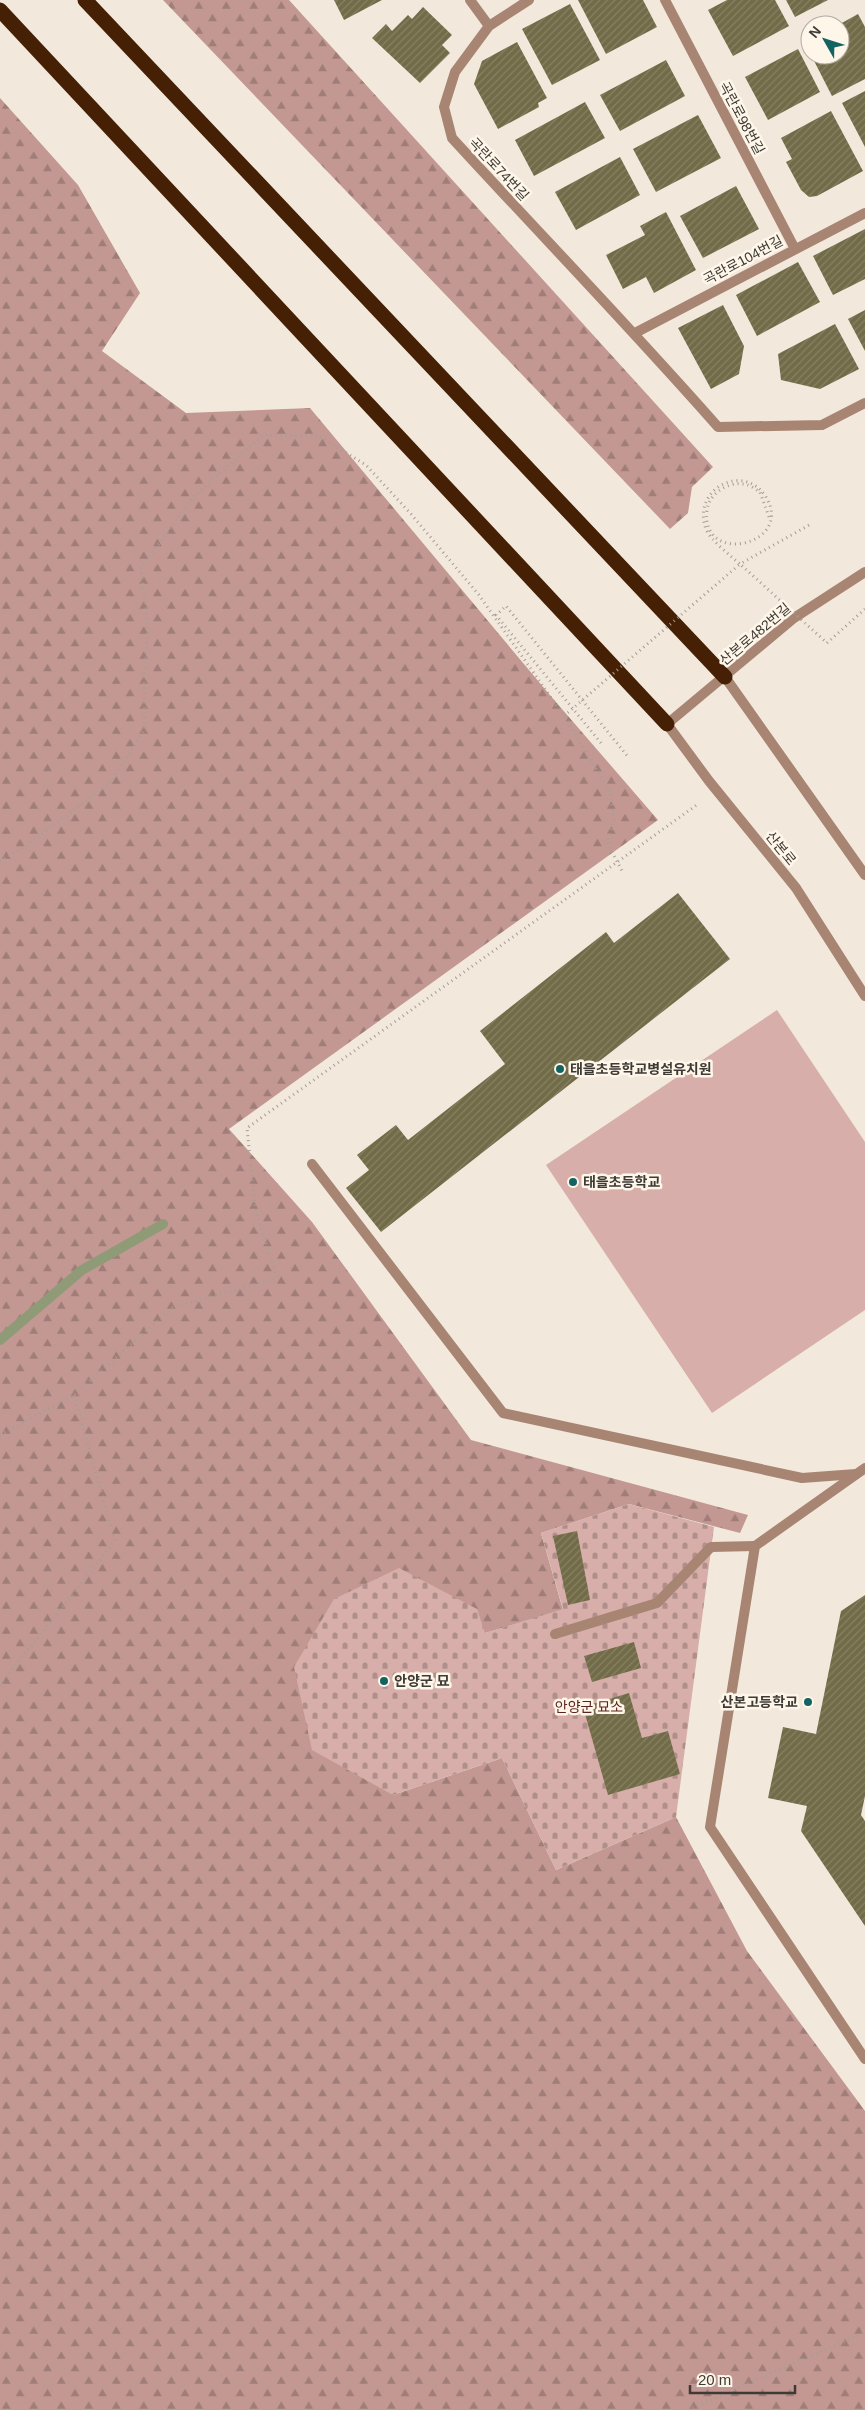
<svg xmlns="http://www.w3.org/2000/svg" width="865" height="2410" font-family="Arial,'Noto Sans KR',sans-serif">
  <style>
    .forest { fill: url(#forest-firs) }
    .cemetery { fill: url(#cemetery-stones) }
    .garden { fill: #d7aea9 }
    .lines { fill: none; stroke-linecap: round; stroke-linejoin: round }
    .stream { stroke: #8f9b77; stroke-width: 10 }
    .building { fill: url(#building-hatch) }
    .path { stroke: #a59e95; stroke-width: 3; stroke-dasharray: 1 4; stroke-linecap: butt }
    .service { stroke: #a88572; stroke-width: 10 }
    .minor { stroke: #a88572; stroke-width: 10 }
    .tertiary { stroke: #a88572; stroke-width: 10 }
    .motorway { stroke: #452005; stroke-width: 15 }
    .path-bridge { stroke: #a59e95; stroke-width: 3; stroke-dasharray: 1 4; stroke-linecap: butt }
    .poi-dot { fill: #136362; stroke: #fff6ea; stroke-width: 2 }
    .labels { text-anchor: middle; stroke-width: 5; stroke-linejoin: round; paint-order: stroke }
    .street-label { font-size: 14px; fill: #3e3b36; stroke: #fff6ea }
    .poi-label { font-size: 14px; font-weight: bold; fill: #3e3b36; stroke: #fff6ea; text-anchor: start }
    .park-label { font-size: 14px; fill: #5c241f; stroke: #fff6ea }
  </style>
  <defs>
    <pattern id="forest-firs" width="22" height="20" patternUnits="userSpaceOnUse" patternTransform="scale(1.25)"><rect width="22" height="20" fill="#c39892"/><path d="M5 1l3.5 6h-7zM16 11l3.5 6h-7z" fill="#a07d78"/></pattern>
    <pattern id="cemetery-stones" width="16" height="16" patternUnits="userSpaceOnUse" patternTransform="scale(1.25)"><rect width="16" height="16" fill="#d7aea9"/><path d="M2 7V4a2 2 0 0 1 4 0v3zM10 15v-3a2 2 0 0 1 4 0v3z" fill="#b08f8a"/></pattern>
    <pattern id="building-hatch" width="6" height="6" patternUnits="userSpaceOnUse" patternTransform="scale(1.25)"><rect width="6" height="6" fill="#726b47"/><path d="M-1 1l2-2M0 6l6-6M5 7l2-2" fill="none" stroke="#878166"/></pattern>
  </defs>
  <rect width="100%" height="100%" fill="#f2e9dc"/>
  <!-- forest -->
  <path class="forest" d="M163 0H289L713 467 692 487 688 513 670 529Z
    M0 98 78 185 140 293 102 351 186 413 310 408 549 694 658 820 229 1129 312 1222 471 1440 748 1515 740 1533 629 1504 541 1533 563 1610 485 1633 393 1795 502 1758 556 1870 676 1817 747 1951 865 2111V2410H0Z"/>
  <!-- cemetery -->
  <path class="cemetery" d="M629 1504 714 1527 676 1817 556 1870 502 1758 393 1795 312 1750 294 1667 334 1599 399 1568 477 1609 485 1633 563 1609 541 1533Z"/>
  <!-- garden -->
  <path class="garden" d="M777 1010 865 1142V1310L712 1413 546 1165Z"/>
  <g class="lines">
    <!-- stream -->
    <path class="stream" d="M0 1340 82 1270 163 1224"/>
  </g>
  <!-- building -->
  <path class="building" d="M334 0H382L344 20Z
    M578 0H643L657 27 606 54Z
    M727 0H775L789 26 733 56 708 10Z
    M786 0H828L795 17Z
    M570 4 600 60 552 85 522 29Z
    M423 7 452 35 442 45 450 53 420 83 372 38 386 24 392 31 408 15 412 19Z
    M858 14 865 27V79L832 96 811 55H840V24Z
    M517 42 547 98 538 103 539 107 498 129 474 84 482 61Z
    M798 49 820 92 768 120 745 77Z
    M666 60 685 96 620 131 600 95Z
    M865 91V147L842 103Z
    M585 102 605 138 534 176 515 140Z
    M831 111 863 171 817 196 809 197 801 190 786 162 792 159 781 138Z
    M698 115 721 158 656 192 633 149Z
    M620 157 640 195 576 230 555 192Z
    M736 186 759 229 703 258 680 216Z
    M666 212 696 270 654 293 646 277 623 289 606 255 645 235 640 226Z
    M865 229V279L833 295 813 256Z
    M798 262 820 302 757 336 736 295Z
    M723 305 744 346 739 374 711 389 678 328Z
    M865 310V351L848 319Z
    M835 324 859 369 820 389 781 380 778 354Z
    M678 893 730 959 381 1232 346 1188 369 1170 357 1155 396 1125 408 1140 505 1064 480 1031 606 932 614 943Z
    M577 1531 590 1600 568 1605 553 1536Z
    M865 1595V1796L861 1815 865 1821V1926L801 1831 807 1806 768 1798 783 1727 816 1734 841 1611Z
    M634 1642 641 1668 592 1682 584 1656Z
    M629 1693 642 1738 668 1731 680 1774 608 1795 583 1707Z"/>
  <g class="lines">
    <!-- path -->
    <path class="path" d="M769 517 760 492C755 489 749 484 743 484 727 482 709 494 707 510 700 567 795 545 766 497 743 461 691 490 706 529 710 540 731 556 740 564L811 524
      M827 643 865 609
      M601 743 496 615 506 606 629 758
      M0 861 26 846 109 784 145 729 144 683 148 627 141 568 194 496 263 435 319 436 366 465 411 514 479 595 564 716 610 792 614 822 607 842 623 873
      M0 1435 74 1395 172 1308 277 1278 255 1208 247 1128 698 804
      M0 1685 115 1541 74 1395
      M688 2410 865 2332"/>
    <!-- service -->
    <path class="service" d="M312 1164 503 1413 802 1478 856 1474
      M555 1634 657 1603 711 1547 755 1546"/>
    <!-- minor -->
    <path class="minor" d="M470 0 489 26 455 72 444 107 452 138C540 234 631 328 718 427L822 425 865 403
      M665 0 795 249
      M489 26 529 0
      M635 333 865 213
      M865 1468 755 1546 710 1827 865 2059"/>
    <!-- tertiary -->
    <path class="tertiary" d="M865 572 794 618 667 724 709 781 796 888 865 996
      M725 677 865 875"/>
    <!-- motorway -->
    <path class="motorway" d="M85 0 725 677
      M0 10 667 724"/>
    <!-- path-bridge -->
    <path class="path-bridge" d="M564 716 740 564 827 643"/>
  </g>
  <!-- markers -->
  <g class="poi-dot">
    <circle cx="560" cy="1069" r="5"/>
    <circle cx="573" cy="1182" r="5"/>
    <circle cx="384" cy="1681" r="5"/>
    <circle cx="808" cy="1702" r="5"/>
  </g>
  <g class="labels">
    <!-- street labels -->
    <g class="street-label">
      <text transform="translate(742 118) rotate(62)" y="5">곡란로98번길</text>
      <text transform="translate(499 169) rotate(47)" y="5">곡란로74번길</text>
      <text transform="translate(743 260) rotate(-28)" y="5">곡란로104번길</text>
      <text transform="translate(755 634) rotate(-40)" y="5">산본로482번길</text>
      <text transform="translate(781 848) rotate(51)" y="5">산본로</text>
    </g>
    <!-- poi labels -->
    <g class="poi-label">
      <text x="570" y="1074">태을초등학교병설유치원</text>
      <text x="583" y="1187">태을초등학교</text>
      <text x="394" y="1686">안양군 묘</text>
      <text x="798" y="1707" text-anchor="end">산본고등학교</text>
    </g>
    <!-- park labels -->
    <g class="park-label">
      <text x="589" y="1712">안양군 묘소</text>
    </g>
  </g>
  <!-- north arrow -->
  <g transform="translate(825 40) rotate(309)"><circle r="24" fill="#fff6ea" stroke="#b2aba2"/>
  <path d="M0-4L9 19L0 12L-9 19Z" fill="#136362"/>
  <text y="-8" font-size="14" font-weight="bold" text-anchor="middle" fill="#3e3b36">N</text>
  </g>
  <!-- scale -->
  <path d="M690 2385v8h105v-8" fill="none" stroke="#3e3b36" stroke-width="2.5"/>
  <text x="698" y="2385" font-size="15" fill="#3e3b36" stroke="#fff6ea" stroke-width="4" paint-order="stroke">20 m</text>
</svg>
